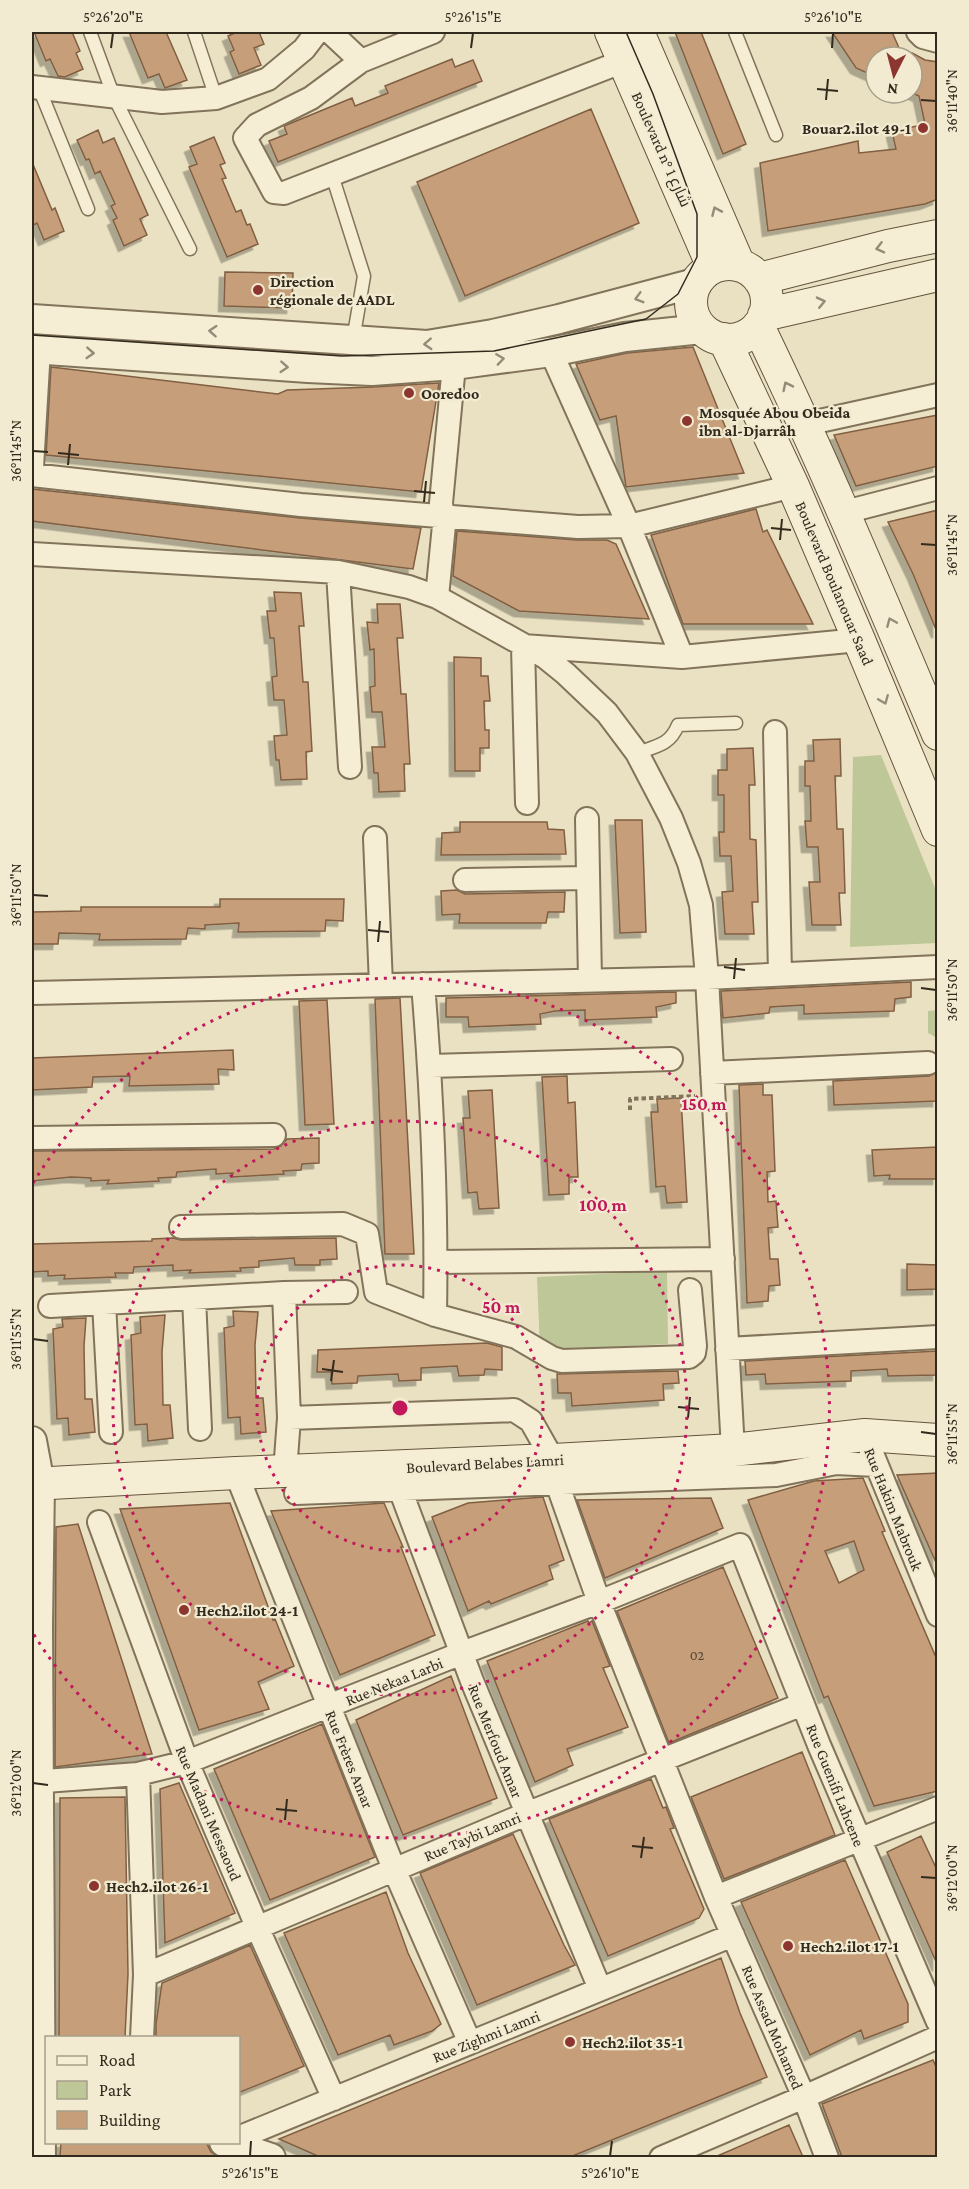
<svg xmlns="http://www.w3.org/2000/svg" width="969" height="2189" font-family="'Crimson Pro',Cairo,serif">
  <style>
    .green { fill: #bec797 }
    .building { fill: #c69f7a; stroke: #805f42; stroke-width: 1.5; fill-rule: evenodd; filter: url(#shadow) }
    .lines { fill: none; stroke-linecap: round; stroke-linejoin: round }
    .service-casing { stroke: #82735b; stroke-width: 15 }
    .minor-casing { stroke: #82735b; stroke-width: 26 }
    .tertiary-casing { stroke: #82735b; stroke-width: 32 }
    .secondary-casing { stroke: #64543e; stroke-width: 34 }
    .path { stroke: #82735b; stroke-width: 4; stroke-dasharray: 4.5 3; stroke-linecap: butt }
    .service { stroke: #f6eed4; stroke-width: 12 }
    .minor { stroke: #f6eed4; stroke-width: 22 }
    .tertiary { stroke: #f6eed4; stroke-width: 28 }
    .secondary { stroke: #f6eed4; stroke-width: 32 }
    .tram { stroke: #332a1e; stroke-width: 1.5 }
    .oneway { stroke: #948c79 }
    .ticks { fill: none; stroke: #332a1e; stroke-width: 2 }
    .ring { fill: none; stroke: #c2185b; stroke-width: 3; stroke-dasharray: 3 6 }
    .poi-dot { fill: #8d362f; stroke: #f2ebd1; stroke-width: 2 }
    .labels { text-anchor: middle; stroke-width: 4.5; stroke-linejoin: round; paint-order: stroke }
    .number-label { font-size: 14px; fill: #584735 }
    .poi-label { font-size: 16px; font-weight: bold; fill: #332a1e; stroke: #f2ebd1; text-anchor: start }
    .street-label { font-size: 16px; fill: #332a1e; stroke: #f2ebd1 }
    .centre { fill: #c2185b; stroke: #f2ebd1; stroke-width: 3 }
    .ring-label { font-size: 18px; text-anchor: middle; font-weight: bold; fill: #c2185b; stroke: #f2ebd1; stroke-width: 4.5; stroke-linejoin: round; paint-order: stroke }
    .neatline { fill: none; stroke: #332a1e; stroke-width: 2 }
    .ticks-label { font-size: 15px; text-anchor: middle; fill: #332a1e }
  </style>
  <defs>
    <filter id="shadow"><feDropShadow dx="-5.5" dy="5.5" stdDeviation="0" flood-color="#0004"/></filter>
  </defs>
  <rect width="100%" height="100%" fill="#eae1c2"/>
  <!-- green -->
  <path class="green" d="M881 755 937 893V943L850 947 853 757Z
    M937 1010H938L937 1038 928 1033V1011Z
    M667 1271 668 1344 540 1351 537 1277Z"/>
  <!-- building -->
  <path class="building" d="M34 32H72L80 51 76 53 83 69 65 77 58 76 50 59 46 61Z
    M129 32H166L187 80 165 88 159 74 148 78Z
    M237 32H259L264 44 254 48 261 65 239 74 230 52 234 50 228 36Z
    M675 32H701L746 144 723 154Z
    M832 32H892L903 57H876V77L856 68Z
    M912 53 925 60 938 62V199L925 204 768 231 760 163 858 141 859 153 896 149 892 132 925 124 919 96 912 93Z
    M452 59 455 67 473 60 482 81 278 162 269 141 287 134 284 126 352 98 355 106 388 93 385 86Z
    M591 109 639 223 465 296 417 182Z
    M98 130 103 143 114 138 148 215 140 219 147 235 124 246 113 220 117 218 111 206 115 204 100 171 95 174 89 159 86 160 77 140Z
    M214 137 225 163 220 165 226 178 222 179 236 212 241 210 247 225 250 224 258 244 227 257 189 167 197 164 190 147Z
    M32 162 52 210 55 208 64 231 44 240 37 223 32 226Z
    M225 272 293 273 292 308 224 306Z
    M693 347 744 473 626 487 616 416 600 420 576 364 627 353Z
    M51 367 278 394 287 390 373 387 439 383 421 492 46 455Z
    M938 415V466L856 486 834 435Z
    M32 489 300 518 421 528 413 569 32 521Z
    M756 509 763 532 767 530 813 624H683L651 535Z
    M938 510V632H937L913 574 888 522Z
    M457 531 577 540H607L616 544 649 619 519 611 453 576Z
    M274 592 301 593 304 626H299L303 682H308L312 751 306 752 307 779 281 780 279 760H276L274 736 287 735 284 700H274L272 677 277 676 274 638H270L267 611H276Z
    M377 604H400L403 638H397L401 694H406L410 764H404L405 791 379 792 378 773H374L372 747H385L382 712H372L370 687 375 686 374 649 370 650 367 622 378 623Z
    M454 657 481 658V676H488L490 701H484L485 730H489V748H480V771H455Z
    M840 739 841 776H835L837 829H843L845 893H839L841 925H812L809 882H820L818 847H807L805 821H811L810 786H805V761H814L813 740Z
    M753 748 755 785H749L750 839 756 840 758 902H752L754 934H725L722 892 733 891 731 856H720L719 832H724V795H718V770H727V749Z
    M615 820H642L646 932 620 933Z
    M460 822H547L548 829 564 830 566 854 441 855 442 833 460 832Z
    M457 890 465 894 565 892 564 912H548L546 923H459L460 914 442 915 441 891Z
    M220 899H344L343 921 326 920 325 931 238 932 239 923 205 925V929L188 928 186 939 99 940 100 934 59 933 58 944H32V912L81 911V907H220Z
    M911 982V997L895 999 894 1011 804 1014V1005L770 1007 769 1013 723 1018 721 991Z
    M676 992V1003L656 1007 657 1017 585 1020V1010L555 1011 540 1014 541 1024 469 1027 468 1017H446V998Z
    M400 998 414 1254H385L375 999Z
    M327 1000 334 1124 305 1125 299 1001Z
    M233 1050 234 1070 218 1069 219 1084 129 1086 130 1076 93 1077 92 1087 32 1090V1058Z
    M938 1072V1101L834 1105 833 1081 929 1076Z
    M567 1076 568 1103 575 1102 578 1177H569V1194L549 1195 542 1077Z
    M763 1084V1095H772L775 1171 767 1172 768 1202 776 1201 778 1227 768 1228 770 1259H778L780 1285 769 1286 768 1301 747 1303 739 1085Z
    M492 1090 499 1208 479 1209 477 1192 468 1193 463 1118H470L468 1091Z
    M681 1098 687 1202 667 1203 665 1186 656 1187 651 1112H658L657 1099Z
    M319 1138V1163L302 1164 301 1170 283 1171 284 1174 232 1177 233 1173 216 1174V1169L177 1172 176 1177 158 1178 159 1181 107 1184 109 1180 91 1181V1178L71 1177 32 1181V1151L274 1149 281 1146 287 1139Z
    M938 1147V1179H889L890 1175 874 1176 872 1150Z
    M173 1238 181 1240 336 1238 337 1259 320 1260V1265H295L294 1258 259 1261V1267L240 1268 241 1271 189 1273 191 1270 173 1271V1265L134 1267 133 1273H115L116 1277 64 1279 65 1275 48 1276V1271L32 1272V1244L152 1241V1239Z
    M907 1264 938 1265V1289L907 1290Z
    M233 1311 258 1312 255 1345 256 1398H263L266 1432 241 1434 240 1417 228 1418 224 1328 234 1326Z
    M165 1315 162 1352 163 1405H170L173 1438 148 1441 147 1424 135 1425 131 1335 141 1333 140 1317Z
    M86 1318 84 1346 85 1399H92L95 1432 69 1435 68 1418 57 1419 53 1329 63 1327 62 1319Z
    M487 1343 502 1347V1370L485 1369 484 1375 459 1376 457 1366 421 1368V1380L399 1381 398 1374 358 1376 357 1383 332 1384 331 1372H317L318 1350Z
    M938 1351V1375L888 1376 887 1369 851 1371V1381L766 1384 765 1374 746 1375 745 1361Z
    M678 1371 679 1383 663 1384 664 1400 572 1406 571 1393H558L557 1374Z
    M938 1473V1567L897 1475Z
    M863 1478 885 1531 882 1532 938 1662V1791L874 1806 828 1696 824 1698 748 1500 814 1481ZM854 1541 864 1570 839 1583 825 1551Z
    M543 1497 564 1560 549 1566 553 1579 491 1604 489 1601 468 1611 432 1517 468 1503Z
    M711 1498 723 1528 605 1578 577 1500Z
    M230 1503 273 1620 275 1619 294 1666 258 1682 269 1709 199 1730 120 1509Z
    M384 1503 403 1547H401L435 1635 340 1675 271 1511Z
    M78 1524 152 1754 55 1767 56 1527Z
    M723 1567 778 1698 669 1743 617 1611Z
    M588 1621 589 1623 592 1621 610 1666 603 1668 628 1727 567 1749 573 1765 535 1782 487 1661Z
    M451 1676 497 1798 403 1835 356 1720Z
    M322 1724 375 1857 270 1900 214 1769Z
    M802 1752 835 1835 724 1879 691 1797Z
    M651 1779 663 1808 666 1807 674 1828 670 1829 704 1909 699 1918 608 1956 549 1819Z
    M179 1783 235 1913 165 1943 160 1789Z
    M125 1797 128 1974 125 2037H59L60 1798Z
    M513 1834 564 1945 575 1965 477 2005 420 1873Z
    M921 1836 938 1872V1966L887 1852Z
    M845 1860 908 2004V2022L864 2039 861 2030 810 2055 741 1902Z
    M386 1892 408 1953 441 2024 432 2031 394 2045 390 2035 338 2055 284 1933Z
    M250 1945 304 2066 238 2093V2037H156V2024L162 1983Z
    M721 1958 740 2013 767 2077 570 2157H320L279 2139Z
    M933 2060 938 2071V2157H842L822 2104Z
    M789 2125 803 2157H715Z
    M61 2142H206L211 2152 218 2157H60Z"/>
  <g class="lines">
    <!-- service casing -->
    <g class="service-casing">
      <path id="service" d="M90 32 114 97 190 249
        M194 32 216 98
        M735 32 776 135
        M39 88 88 209
        M332 175 364 276 353 340
        M637 753C657 746 670 745 678 725L736 723"/>
    </g>
    <!-- minor casing -->
    <g class="minor-casing">
      <path id="minor" d="M330 32 361 61
        M433 32 361 61 311 98 257 125 245 138 274 192 284 193 624 61
        M918 32 923 37 938 41
        M32 87 162 102 216 98 268 79 304 49 317 32
        M551 352 629 526 682 657
        M806 424 938 395
        M32 467 39 349
        M32 475 301 505 578 527 629 526 793 486
        M845 512 938 488
        M32 554 338 572 409 587 437 597 545 657 566 674 607 713 637 753 671 818 689 863 701 905 707 978 733 1450
        M338 572 350 767
        M437 597 444 525 441 503 454 365
        M775 732 780 974
        M527 803 523 646 682 657 859 640
        M587 819 590 980
        M375 838 381 985
        M465 880 588 878
        M423 984C432 1094 437 1205 435 1315
        M32 993 707 978 938 967
        M430 1066 671 1059
        M712 1073 928 1063
        M32 1138 274 1135
        M181 1227 343 1224 367 1234 376 1292 435 1315 516 1337 552 1358 562 1361 689 1357 694 1353 695 1346 690 1290
        M436 1262 723 1259
        M284 1293 289 1418 285 1472
        M194 1298 200 1429
        M104 1303 111 1432
        M50 1306 284 1293 346 1292
        M727 1349 938 1337
        M289 1418 514 1410 531 1421 553 1460
        M871 1451 938 1615
        M236 1473 394 1869 470 2043
        M557 1483 599 1602 716 1897 804 2097 827 2158
        M400 1489 472 1681 600 1989
        M296 1493 776 1475 836 1463 876 1465
        M99 1522 187 1762 258 1929 334 2099
        M138 1774 145 1975 142 2038
        M32 1782 138 1774 187 1762 462 1653 599 1602 740 1545 819 1745 938 2022
        M716 1897 938 1808
        M145 1975 526 1814 803 1704
        M238 2138 733 1935
        M661 2158 804 2097 938 2037"/>
    </g>
    <!-- tertiary casing -->
    <g class="tertiary-casing">
      <path id="tertiary" d="M32 319 427 345 493 334 559 319 695 283
        M32 349 308 368 372 371 454 365 551 352 625 337 702 329
        M32 1441 40 1484 38 1626 41 2158
        M224 2142 271 2158"/>
    </g>
    <!-- secondary casing -->
    <g class="secondary-casing">
      <path id="secondary" d="M611 32 713 267
        M638 32 739 265
        M691 302a38 38 0 1 1 76 0a38 38 0 1 1-76 0Z
        M759 279 888 246 938 236
        M764 315 938 275
        M758 326C823 460 880 597 938 734
        M724 339 793 486 859 640 938 830
        M32 1484 236 1473 553 1460 733 1450 865 1435 938 1440"/>
    </g>
    <!-- path -->
    <path class="path" d="M630 1110V1099L695 1096"/>
    <!-- service -->
    <use href="#service" class="service"/>
    <!-- minor -->
    <use href="#minor" class="minor"/>
    <!-- tertiary -->
    <use href="#tertiary" class="tertiary"/>
    <!-- secondary -->
    <use href="#secondary" class="secondary"/>
    <!-- tram -->
    <path class="tram" d="M32 335 342 356 494 351 646 319 678 294 697 257V214L653 94 626 32"/>
  </g>
  <!-- one-way arrows -->
  <defs><path id="oneway-chevron" d="M-2-3.5L2.5 0L-2 3.5" fill="none" stroke-width="1.6" stroke-linecap="round" stroke-linejoin="round" transform="scale(1.5)"/></defs>
  <g class="oneway">
    <use href="#oneway-chevron" transform="translate(716 211) rotate(-114)"/>
    <use href="#oneway-chevron" transform="translate(880 248) rotate(166)"/>
    <use href="#oneway-chevron" transform="translate(639 298) rotate(164)"/>
    <use href="#oneway-chevron" transform="translate(821 302) rotate(-13)"/>
    <use href="#oneway-chevron" transform="translate(213 331) rotate(-176)"/>
    <use href="#oneway-chevron" transform="translate(428 344) rotate(177)"/>
    <use href="#oneway-chevron" transform="translate(90 353) rotate(4)"/>
    <use href="#oneway-chevron" transform="translate(500 359) rotate(-8)"/>
    <use href="#oneway-chevron" transform="translate(284 367) rotate(4)"/>
    <use href="#oneway-chevron" transform="translate(787 386) rotate(-116)"/>
    <use href="#oneway-chevron" transform="translate(891 622) rotate(-113)"/>
    <use href="#oneway-chevron" transform="translate(884 700) rotate(68)"/>
  </g>
  <!-- ticks -->
  <path class="ticks" d="M111 48 113 33M471 48 473 33M832 48 833 33M817 89 838 91M826 100 828 79M921 100 936 101M33 451 48 452M58 453 79 455M68 465 70 444M414 491 435 493M424 502 426 481M771 528 791 530M780 540 782 519M921 544 936 545M33 895 48 896M368 930 389 932M378 942 380 921M724 967 745 970M734 979 736 958M921 988 936 990M33 1339 48 1341M322 1369 343 1372M331 1381 334 1360M678 1407 699 1409M688 1418 690 1397M921 1432 936 1434M33 1783 48 1785M276 1809 297 1811M285 1820 287 1799M632 1846 653 1848M641 1858 644 1837M921 1877 936 1878M250 2156 251 2141M610 2156 612 2141"/>
  <!-- distance rings -->
  <g class="ring">
    <circle cx="400" cy="1408" r="143"/>
    <circle cx="400" cy="1408" r="287"/>
    <path d="M33 1183A430 430 0 1 1 33 1633"/>
  </g>
  <!-- markers -->
  <g class="poi-dot">
    <circle cx="923" cy="128" r="6"/>
    <circle cx="258" cy="290" r="6"/>
    <circle cx="409" cy="393" r="6"/>
    <circle cx="687" cy="421" r="6"/>
    <circle cx="184" cy="1610" r="6"/>
    <circle cx="94" cy="1886" r="6"/>
    <circle cx="788" cy="1946" r="6"/>
    <circle cx="570" cy="2042" r="6"/>
  </g>
  <g class="labels">
    <!-- number labels -->
    <g class="number-label">
      <text x="697" y="1660">02</text>
    </g>
    <!-- poi labels -->
    <g class="poi-label">
      <text x="911" y="134" text-anchor="end">Bouar2.ilot 49-1</text>
      <text x="270" y="287">Direction<tspan x="270" dy="18">régionale de AADL</tspan></text>
      <text x="421" y="399">Ooredoo</text>
      <text x="699" y="418">Mosquée Abou Obeida<tspan x="699" dy="18">ibn al-Djarrâh</tspan></text>
      <text x="196" y="1616">Hech2.ilot 24-1</text>
      <text x="106" y="1892">Hech2.ilot 26-1</text>
      <text x="800" y="1952">Hech2.ilot 17-1</text>
      <text x="582" y="2048">Hech2.ilot 35-1</text>
    </g>
    <!-- street labels -->
    <g class="street-label">
      <text transform="translate(662 149) rotate(66)" y="6">Boulevard n° شارع 1</text>
      <text transform="translate(835 583) rotate(67)" y="6">Boulevard Boulanouar Saad</text>
      <text transform="translate(485 1463) rotate(-3)" y="6">Boulevard Belabes Lamri</text>
      <text transform="translate(894 1509) rotate(68)" y="6">Rue Hakim Mabrouk</text>
      <text transform="translate(394 1681) rotate(-22)" y="6">Rue Nekaa Larbi</text>
      <text transform="translate(496 1741) rotate(68)" y="6">Rue Merfoud Amar</text>
      <text transform="translate(350 1759) rotate(68)" y="6">Rue Frères Amar</text>
      <text transform="translate(836 1785) rotate(68)" y="6">Rue Guenifi Lahcene</text>
      <text transform="translate(209 1813) rotate(67)" y="6">Rue Madani Messaoud</text>
      <text transform="translate(472 1836) rotate(-23)" y="6">Rue Taybi Lamri</text>
      <text transform="translate(773 2027) rotate(67)" y="6">Rue Assad Mohamed</text>
      <text transform="translate(486 2036) rotate(-22)" y="6">Rue Zighmi Lamri</text>
    </g>
  </g>
  <circle cx="400" cy="1408" r="9" class="centre"/>
  <g class="ring-label">
    <text x="704" y="1110">150 m</text>
    <text x="603" y="1211">100 m</text>
    <text x="501" y="1313">50 m</text>
  </g>
  <!-- border -->
  <rect width="969" height="2189" fill="none" stroke="#f2ebd1" stroke-width="66"/>
  <!-- legend -->
  <rect x="45" y="2036" width="195" height="108" fill="#f2ebd1" stroke="#a69e89" stroke-width="1.5"/>
  <rect x="57" y="2056" width="30" height="9" fill="#f6eed4" stroke="#a69e89" stroke-width="1.5"/>
  <text x="99" y="2066" font-size="18" fill="#332a1e">Road</text>
  <rect x="57" y="2081" width="30" height="18" fill="#bec797" stroke="#a69e89" stroke-width="1.5"/>
  <text x="99" y="2096" font-size="18" fill="#332a1e">Park</text>
  <rect x="57" y="2111" width="30" height="18" fill="#c69f7a" stroke="#a69e89" stroke-width="1.5"/>
  <text x="99" y="2126" font-size="18" fill="#332a1e">Building</text>
  <!-- north arrow -->
  <g transform="translate(894 75) rotate(186)"><circle r="28" fill="#f2ebd1" stroke="#a69e89" stroke-width="1.5"/>
  <path d="M0-4.5L10 22L0 15L-10 22Z" fill="#8d362f"/>
  <text y="-9" font-size="16" font-weight="bold" text-anchor="middle" fill="#332a1e">N</text>
  </g>
  <rect x="33" y="33" width="903" height="2123" class="neatline"/>
  <g class="ticks-label">
    <text x="113" y="22">5°26'20"E</text>
    <text x="473" y="22">5°26'15"E</text>
    <text x="833" y="22">5°26'10"E</text>
    <text transform="translate(952 101) rotate(-90)" y="5">36°11'40"N</text>
    <text transform="translate(16 451) rotate(-90)" y="5">36°11'45"N</text>
    <text transform="translate(952 545) rotate(-90)" y="5">36°11'45"N</text>
    <text transform="translate(16 895) rotate(-90)" y="5">36°11'50"N</text>
    <text transform="translate(952 990) rotate(-90)" y="5">36°11'50"N</text>
    <text transform="translate(16 1339) rotate(-90)" y="5">36°11'55"N</text>
    <text transform="translate(952 1434) rotate(-90)" y="5">36°11'55"N</text>
    <text transform="translate(16 1783) rotate(-90)" y="5">36°12'00"N</text>
    <text transform="translate(952 1878) rotate(-90)" y="5">36°12'00"N</text>
    <text x="250" y="2178">5°26'15"E</text>
    <text x="610" y="2178">5°26'10"E</text>
  </g>
</svg>
